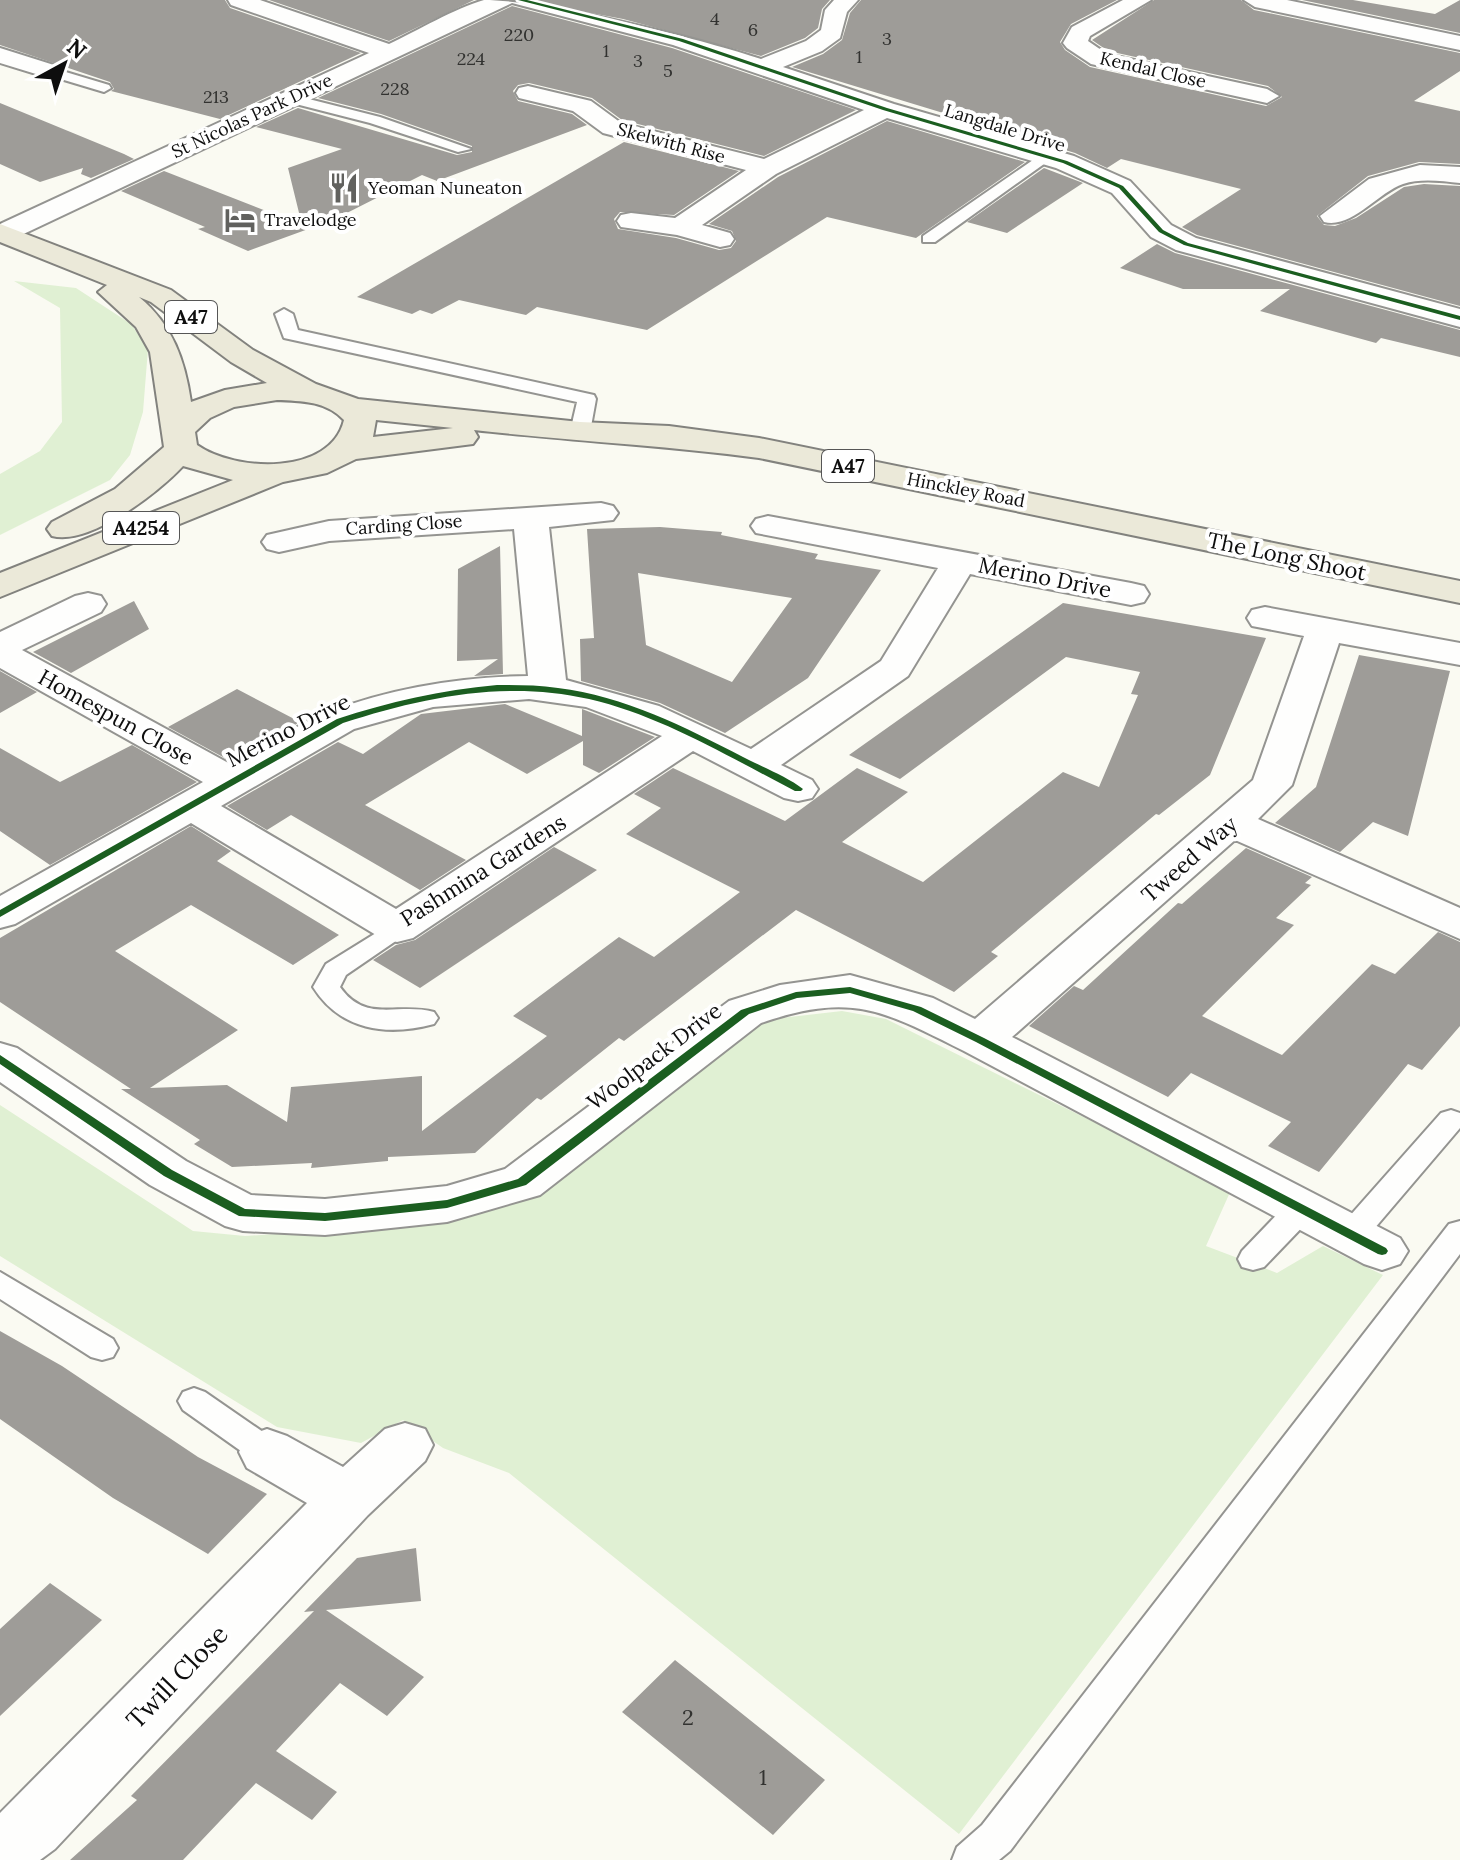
<svg xmlns="http://www.w3.org/2000/svg" width="1460" height="1860" font-family="Lora,serif">
  <style>
    .green { fill: #e0f0d3 }
    .building { fill: #9e9c98; fill-rule: evenodd }
    .lines { fill: none; stroke-linecap: round; stroke-linejoin: round }
    .lane-casing { stroke: #949491; stroke-width: 4 }
    .street-casing { stroke: #949491; stroke-width: 4 }
    .primary-casing { stroke: #82827e; stroke-width: 4 }
    .lane { fill: #fefefd; fill-rule: evenodd }
    .street { fill: #fefefd; fill-rule: evenodd }
    .primary { fill: #ebe9d9; fill-rule: evenodd }
    .cycleway-casing { stroke: #fff; stroke-width: 5 }
    .cycleway { fill: #1b5e20; fill-rule: evenodd }
    .labels { text-anchor: middle; stroke-width: 8; stroke-linejoin: round; paint-order: stroke }
    .number-label { font-size: 18px; fill: #323230 }
    .far-street-label { font-size: 18px; fill: #0e0e0e; stroke: #fff }
    .far-poi-label { font-size: 18px; fill: #0e0e0e; stroke: #fff; text-anchor: start }
    .shield { fill: #fff; stroke: #565656; stroke-width: 2 }
    .shield-label { font-size: 20px; font-weight: bold; fill: #0e0e0e }
    .street-label { font-size: 22px; fill: #0e0e0e; stroke: #fff }
    .near-number-label { font-size: 22px; fill: #323230 }
    .near-street-label { font-size: 26px; fill: #0e0e0e; stroke: #fff }
  </style>
  <rect width="100%" height="100%" fill="#fafaf2"/>
  <!-- green -->
  <path class="green" d="M14 281 76 288 131 324 148 349 143 412 130 455 110 480 0 535V474L40 451 62 422 60 308Z
    M842 1011 886 1019 1231 1190 1206 1246 1277 1273 1323 1246 1383 1275 959 1834 509 1473 443 1448 403 1420 361 1443 277 1427 0 1256V1105L193 1231 245 1236 450 1222 537 1185 755 1021Z"/>
  <!-- building -->
  <path class="building" d="M0 0H225L230 8 361 53 220 119 111 91 114 89 110 82 0 45Z
    M269 0H474L389 41Z
    M521 0H830L822 9 818 28 805 38 761 56 623 19Z
    M861 0H1117L1071 24 1060 42 1065 50 1090 67 1266 106 1282 97 1268 86 1108 51 1092 40 1154 0H1241L1254 10 1460 53V71L1414 101 1460 111V164L1419 162 1368 176 1317 216 1324 225 1335 226 1356 218 1404 187 1424 184 1460 186V306L1197 235 1182 227 1241 189 1121 159 1107 168 1075 153 792 67 823 54 842 40 850 13Z
    M1302 0H1353L1435 14 1460 0V33Z
    M512 6 672 48 856 110 764 156 622 120 592 98 529 83 518 85 513 91 518 101 572 114 587 125 437 181 422 175 333 220 248 251 198 229 205 227 121 191 164 171 302 225 288 168 342 149 256 127 298 108 457 155 472 152V146L381 114 318 98Z
    M0 103 124 154 134 159 91 178 81 174 83 168 40 182 0 164Z
    M887 121 1025 162 916 238 827 217 647 330 537 307 526 315 459 300 432 314 420 310 412 314 357 297 624 142 739 171 674 215 620 212 614 219 618 229 676 238 719 250 731 248 736 241 732 231 709 224 778 177Z
    M1044 168 1083 183 1007 233 967 222Z
    M1157 244 1175 253 1460 330V357L1381 338 1376 343 1260 311 1290 289H1183L1120 268Z
    M660 527 722 532 721 535 818 554 815 559 881 570 808 678 725 733 660 703 581 681 580 639 594 638 587 529ZM638 573 792 598 732 682 646 645Z
    M500 546 503 674 474 676 498 659 457 661 458 569Z
    M134 601 149 629 71 673 33 652Z
    M1063 603 1266 638 1210 775 1159 815 1156 814 991 952 998 956 954 992 796 910 624 1041 619 1038 541 1100 537 1098 475 1153 388 1157V1161L311 1168 312 1163 232 1167 194 1144 200 1140 121 1089H131L0 1002V938L191 826 231 851 217 861 339 935 293 965 191 905 115 951 238 1030 150 1088 227 1085 287 1122 291 1087 422 1076V1131L547 1036 513 1016 619 937 654 957 740 892 626 834 661 808 634 794 673 768 785 821 857 768 908 792 842 842 923 882 1063 772 1099 787 1138 695 1131 694 1140 672 1066 657 900 779 849 755Z
    M1359 655 1450 671 1408 836 1373 822 1340 852 1275 823 1316 787Z
    M0 671 37 692 0 713Z
    M237 689 300 722 232 762 168 727Z
    M505 704 582 736V709L655 737 599 773 583 765V741L527 774 469 742 365 805 466 860 420 890 291 815 267 830 227 806 338 742 363 754 421 714Z
    M132 745 197 782 50 865 0 831V748L60 782Z
    M554 847 597 870 420 988 373 960 396 945 415 940Z
    M1246 848 1312 877 1305 883 1311 885 1276 918 1294 925 1202 1016 1282 1055 1372 964 1395 974 1438 932 1460 942V1026L1422 1070 1408 1064 1319 1172 1268 1146 1291 1122 1191 1073 1168 1097 1029 1026 1074 986 1083 990 1178 903 1182 904Z
    M0 1331 62 1366 198 1457 267 1494 208 1554 113 1498 0 1419Z
    M416 1548 421 1601 326 1610 424 1677 387 1716 340 1683 276 1751 337 1792 312 1820 256 1783 183 1860H70L137 1800 131 1796 314 1611 304 1612 357 1558Z
    M50 1583 102 1620 0 1716V1629Z
    M675 1660 825 1780 773 1835 622 1712Z"/>
  <g class="lines">
    <!-- lane casing -->
    <g class="lane-casing">
      <path id="lane" d="M49 67 109 85 111 88 104 92 44 74V68Z
        M289 94 380 117 471 149 458 152 370 123 284 101V95Z
        M1046 151 1054 156 1051 159 935 242H923V236Z
        M284 309 293 314 298 330 594 395 596 399 590 432 580 438 570 432 577 402 284 338 275 314Z
        M397 920 406 922 410 928 406 934 346 975 340 987C366 1024 398 1002 434 1012L438 1018 434 1024C386 1037 340 1030 313 987L326 964Z
        M1451 1110 1460 1113V1128L1362 1243 1351 1246 1340 1243 1336 1235 1340 1227 1441 1113Z
        M1301 1198 1312 1201 1316 1209 1312 1217 1264 1267 1253 1270 1242 1267 1238 1259 1242 1251 1290 1201Z
        M1460 1221V1254L1010 1851 999 1860H952L957 1847 982 1825 1449 1224Z
        M0 1272 113 1339 118 1348 113 1357 102 1360 91 1357 0 1299Z
        M194 1388 205 1392 279 1443 284 1452 279 1461 267 1465 255 1461 183 1410 178 1401 183 1392Z"/>
    </g>
    <!-- street casing -->
    <g class="street-casing">
      <path id="street" d="M228 0H260L389 44C417 31 455 8 484 0 545 0 699 38 761 59L806 41 821 30 825 10 834 0H858L847 12 840 38 822 51 783 67 894 104 1074 156 1130 181 1171 225 1196 238 1460 309V327L1176 250 1151 237 1112 193 1056 168 887 118 776 174 702 225 730 233 734 239 730 245 720 247 677 235 621 227 617 221 621 215 631 213 675 218 746 170 603 133 573 111 519 98 516 93 519 88 528 86 591 101 621 123 764 159 864 110 673 45 512 3 13 239 0 241V224L369 53 231 5Z
        M1123 0H1151L1090 36 1088 41 1107 54 1267 89 1279 96 1267 103 1091 64 1067 48 1063 43 1072 27Z
        M1244 0H1287L1460 36V50L1255 7Z
        M0 48 57 66 61 71 49 78 0 63Z
        M1420 165 1460 167V183C1441 181 1421 178 1403 184 1377 193 1352 229 1324 222L1320 216 1369 179Z
        M601 503 613 506 618 513 613 520 549 527 566 680 659 706 751 749 881 661 938 568 756 533 751 526 756 519 768 516 1131 583 1144 586 1149 594 1144 602 1131 605 970 574 908 676 781 765 812 780 818 789 812 798 798 801 784 798 693 751 413 938 397 942 381 938 191 823 15 924 0 928V896L203 782 0 668V632L75 596 88 593 101 596 106 604 101 612 22 650 232 765C264 748 296 724 329 712 392 688 461 677 528 676L514 529 329 541 279 552 267 549 262 542 267 535 329 521ZM529 699 586 707 662 736 396 909 221 806 354 729 433 707Z
        M1265 607 1460 643V665L1339 643 1292 785 1258 819 1460 908V939L1235 840 1012 1037 1400 1238 1408 1251 1400 1264 1382 1270 1364 1264 964 1051C882 1010 852 992 761 1023L540 1195 447 1222 325 1235 243 1231 225 1226 150 1185 0 1082V1043L17 1048 186 1161 251 1195 325 1199 447 1186 505 1169 729 1001 780 985 850 975 933 998 975 1019 1253 780 1304 636 1252 626 1247 618 1252 610Z
        M405 1423 425 1429 433 1445 425 1461 368 1515 55 1849 40 1860H0V1813L307 1503 247 1468 239 1452 247 1436 267 1429 287 1436 343 1467 385 1429Z"/>
    </g>
    <!-- primary casing -->
    <g class="primary-casing">
      <path id="primary" d="M0 224 171 290 253 350 316 384 358 399 580 422 669 426 759 438 1460 581V603L759 458C664 445 569 441 474 430L478 437 473 444 356 459 327 473 283 482 0 597V573L233 480 183 466C158 493 89 546 52 536L47 529 52 522 115 489 164 447 150 352 136 327 98 292 107 285 0 242ZM139 297 151 302 231 362 267 383 225 390 191 402C185 361 173 325 139 297ZM277 400C302 401 326 401 344 420 331 476 235 472 197 445L195 432 210 418 234 407ZM376 420 453 428 373 437Z"/>
    </g>
    <!-- lane -->
    <use href="#lane" class="lane"/>
    <!-- street -->
    <use href="#street" class="street"/>
    <!-- primary -->
    <use href="#primary" class="primary"/>
    <!-- cycleway casing -->
    <g class="cycleway-casing">
      <path id="cycleway" d="M518 0H527L683 39 887 108 1067 161 1123 186 1163 230 1188 243 1460 316V320L1184 245 1159 232 1119 188 1063 163 883 110 679 41Z
        M497 685C517 685 538 685 558 688 624 696 685 727 743 757 762 767 786 776 803 789L801 791H795C729 757 662 716 589 699 506 680 423 697 343 723L0 917V910L337 719C389 702 441 690 497 685Z
        M850 987 921 1007 984 1038 1386 1248 1388 1251 1386 1254 1382 1255 1378 1254 976 1042 913 1011 850 993 797 998 749 1014 526 1185 447 1208 325 1221 239 1216 164 1176 0 1064V1055L172 1170 245 1209 325 1213 447 1200 518 1179 741 1010 796 992Z"/>
    </g>
    <!-- cycleway -->
    <use href="#cycleway" class="cycleway"/>
  </g>
  <!-- icons -->
  <defs>
    <g id="restaurant-bare" transform="scale(2.4)"><path d="M-5-6h1v4h1v-4h1v4h1v-4h1v5L-1.5 .5V6h-2V.5L-5-1ZM5-6V6H3V1.5H1.5Q1.5-4 5-6Z" fill="#61615e" stroke="#fff" stroke-width="2.5" paint-order="stroke"/></g>
    <g id="hotel-bare" transform="scale(2.4)"><path d="M-6-4.5h1.5V1H6V5H4.5V3h-9V5H-6ZM-4 0a1.8 1.8 0 1 1 3.6 0ZM.5 0V-2.5h3Q6-2.5 6 0Z" fill="#61615e" stroke="#fff" stroke-width="2.5" paint-order="stroke"/></g>
  </defs>
  <g fill-rule="evenodd">
    <use href="#restaurant-bare" x="344" y="188"/>
    <use href="#hotel-bare" x="240" y="220"/>
  </g>
  <g class="labels">
    <!-- number labels -->
    <g class="number-label">
      <text x="715" y="25">4</text>
      <text x="753" y="36">6</text>
      <text x="519" y="41">220</text>
      <text x="887" y="45">3</text>
      <text x="606" y="57">1</text>
      <text x="859" y="63">1</text>
      <text x="471" y="65">224</text>
      <text x="638" y="67">3</text>
      <text x="668" y="77">5</text>
      <text x="395" y="95">228</text>
      <text x="216" y="103">213</text>
    </g>
    <!-- far-street labels -->
    <g class="far-street-label">
      <text transform="translate(1153 70) rotate(13)" y="6">Kendal Close</text>
      <text transform="translate(252 116) rotate(-25)" y="6">St Nicolas Park Drive</text>
      <text transform="translate(1005 128) rotate(17)" y="6">Langdale Drive</text>
      <text transform="translate(671 143) rotate(15)" y="6">Skelwith Rise</text>
      <text transform="translate(966 490) rotate(11)" y="6">Hinckley Road</text>
      <text transform="translate(404 525) rotate(-4)" y="6">Carding Close</text>
    </g>
    <!-- far-poi labels -->
    <g class="far-poi-label">
      <text x="368" y="194">Yeoman Nuneaton</text>
      <text x="264" y="226">Travelodge</text>
    </g>
    <!-- shield labels -->
    <g class="shield">
      <rect x="165" y="301" width="52" height="32" rx="6"/>
      <rect x="822" y="450" width="52" height="32" rx="6"/>
      <rect x="103" y="512" width="76" height="32" rx="6"/>
    </g>
    <g class="shield-label">
      <text x="191" y="324">A47</text>
      <text x="848" y="473">A47</text>
      <text x="141" y="535">A4254</text>
    </g>
    <!-- street labels -->
    <g class="street-label">
      <text transform="translate(1287 556) rotate(12)" y="8">The Long Shoot</text>
      <text transform="translate(1045 577) rotate(11)" y="8">Merino Drive</text>
      <text transform="translate(116 717) rotate(29)" y="8">Homespun Close</text>
      <text transform="translate(288 730) rotate(-27)" y="8">Merino Drive</text>
      <text transform="translate(1189 859) rotate(-41)" y="8">Tweed Way</text>
      <text transform="translate(483 870) rotate(-32)" y="8">Pashmina Gardens</text>
      <text transform="translate(654 1056) rotate(-37)" y="8">Woolpack Drive</text>
    </g>
    <!-- near-number labels -->
    <g class="near-number-label">
      <text x="688" y="1725">2</text>
      <text x="763" y="1785">1</text>
    </g>
    <!-- near-street labels -->
    <g class="near-street-label">
      <text transform="translate(177 1677) rotate(-46)" y="9">Twill Close</text>
    </g>
  </g>
  <!-- north arrow -->
  <g transform="translate(64 64) rotate(40)" stroke="#ffffff" stroke-width="6" paint-order="stroke">
  <path d="M0-6L14 30L0 20L-14 30Z" fill="#0e0e0e"/>
  <text y="-12" font-size="22" font-weight="bold" text-anchor="middle" fill="#0e0e0e">N</text>
  </g>
</svg>
